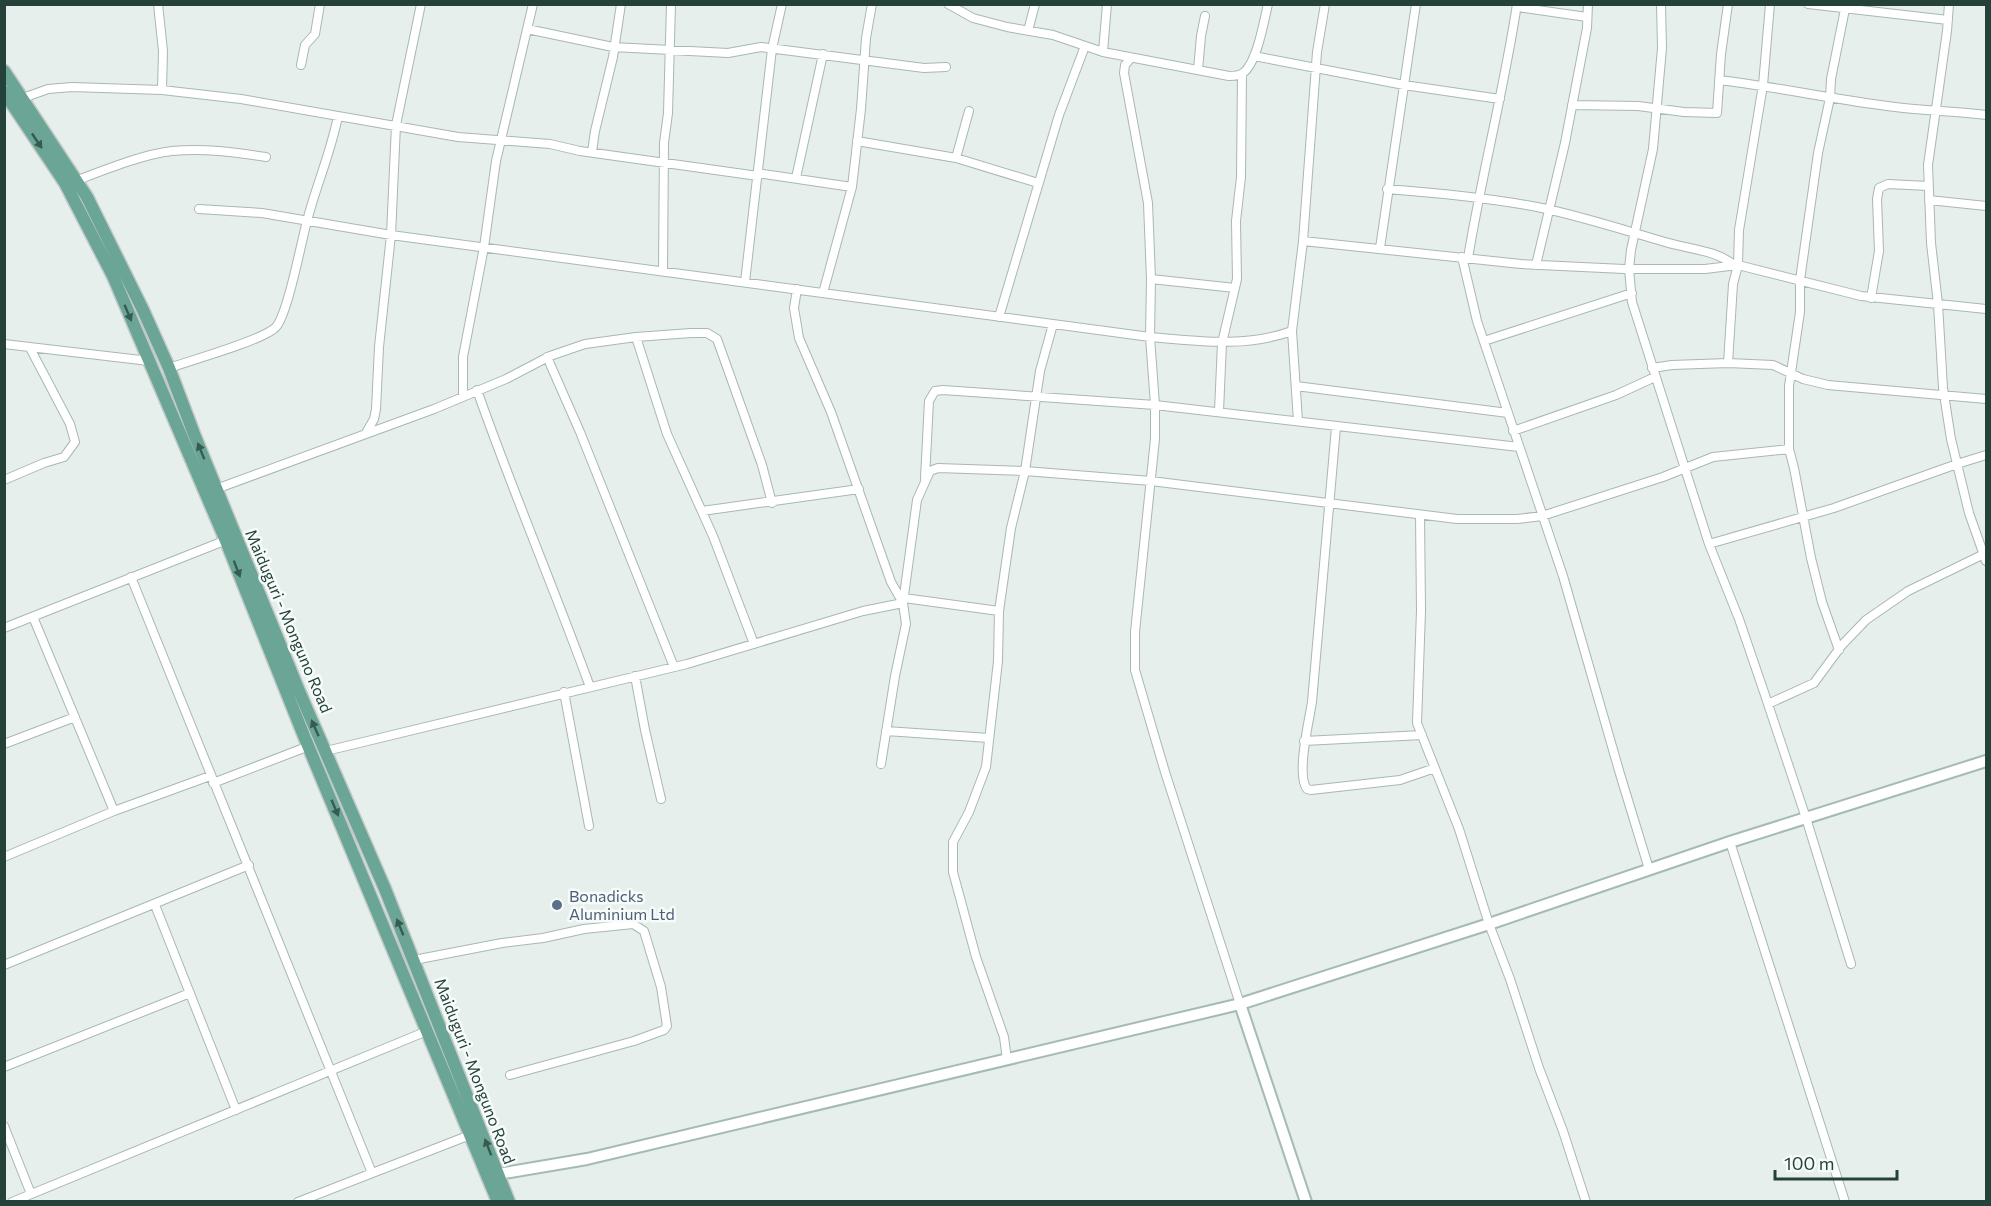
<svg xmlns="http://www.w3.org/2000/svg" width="1991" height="1206" font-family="Commissioner,sans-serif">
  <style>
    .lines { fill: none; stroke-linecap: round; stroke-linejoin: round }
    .street-casing { stroke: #a8b8b2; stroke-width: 10 }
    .secondary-casing { stroke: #a4bbb3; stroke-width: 14 }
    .primary-casing { stroke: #c2cac8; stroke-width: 15 }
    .street { stroke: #fff; stroke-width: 8 }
    .secondary { stroke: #fff; stroke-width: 10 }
    .primary { stroke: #6aa596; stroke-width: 12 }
    .oneway { fill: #365b51 }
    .service-dot { fill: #5c6f8a; stroke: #f7fbf9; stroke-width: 2 }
    .labels { text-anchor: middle; stroke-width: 5; stroke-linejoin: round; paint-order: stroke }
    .street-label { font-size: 16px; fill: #24423a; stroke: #f7fbf9 }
    .service-label { font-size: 16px; fill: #4e5e75; stroke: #f7fbf9; text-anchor: start }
  </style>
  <rect width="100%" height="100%" fill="#e6efeb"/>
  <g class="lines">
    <!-- street casing -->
    <g class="street-casing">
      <path id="street" d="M158 4 163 51 162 90
        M948 4 973 18 1007 27 1053 35 1103 52 1229 76C1234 76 1239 76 1243 73 1257 63 1264 21 1268 4
        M1661 4 1662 48 1653 149 1631 250 1629 269 1632 302 1709 544 1739 619 1766 698 1806 818 1851 964
        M1808 4 1948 20
        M1949 4 1947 31 1928 165 1931 243 1938 304 1943 388 1951 439 1969 513 1986 561
        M1517 7 1587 17
        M527 29 613 47 728 53 761 47 924 68 946 67
        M1028 31 1035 4
        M1103 52 1107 4
        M1254 56 1404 85 1500 99
        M1131 58 1125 65 1124 73 1148 203 1151 279 1150 337 1155 405V439L1135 632V670L1165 772 1240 1004
        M301 65 305 45 315 34 320 4
        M1198 70 1201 36 1205 16
        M1719 80C1778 87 1836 100 1895 107 1926 111 1956 111 1986 115
        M23 98 48 89 72 87 162 90 241 99 458 137 550 144 580 151 758 176
        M1572 105 1638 106 1684 112 1717 113 1721 54 1728 4
        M857 141 956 158 1038 183
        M592 152 595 131 613 57 621 4
        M956 158 969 111
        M757 173 852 187
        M796 178 823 54
        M78 180C104 170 144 154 172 151 204 148 234 152 266 157
        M1387 189C1439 193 1492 198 1542 208 1584 217 1624 230 1665 242 1688 249 1716 250 1734 265
        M1929 200 1986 206
        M199 209 262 213 391 235 1150 337C1198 341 1245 348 1292 331
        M1303 241 1521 264 1624 269H1705L1738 265 1861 296 1986 309
        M1380 248 1416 4
        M1462 257 1477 321 1563 576 1620 774 1649 869
        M1468 258C1482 173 1504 90 1517 4
        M1536 265 1565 143 1587 28 1588 4
        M663 271 664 143 668 113 671 4
        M1151 279 1235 288
        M745 282 772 49 782 4
        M797 289 794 308 799 338 831 412 891 582 903 603
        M823 293 852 187 861 109 866 38 872 4
        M1871 298 1879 251 1877 199 1879 188 1888 184 1928 186
        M999 317 1059 115 1085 46
        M636 337 667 434 713 536 754 644
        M1484 341 1632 293
        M4 344 149 361
        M547 357 580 432 674 667
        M1728 363 1733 284 1738 265 1739 230 1763 85 1770 4
        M169 368C189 361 264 340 276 327 288 313 301 243 307 221 316 186 331 152 338 116
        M1652 368 1672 365 1728 363 1773 365 1803 379 1828 385 1986 399
        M1296 386 1508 413
        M477 390C512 490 554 588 590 687
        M463 396V357L484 247 496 161 533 4
        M1219 411 1222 343 1237 279 1236 221 1241 177 1242 74
        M1298 421 1292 331 1303 241 1317 52 1325 4
        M1336 427 1312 702C1309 721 1296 775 1307 789L1311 790 1400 780 1435 768
        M1513 431 1616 395 1655 377
        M366 433 374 419 376 409 379 347 391 235 396 125 421 4
        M925 478 929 401 935 391 943 390 1155 405 1519 447
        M4 480 44 463 64 457 75 442 70 424 30 348
        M216 489 434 409 506 379 550 356 585 344 636 337 691 333H707L717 339 762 465 772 503
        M702 511 859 489
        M1420 515 1421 611 1417 723 1459 829 1489 924 1510 979 1539 1068 1563 1131 1586 1202
        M1709 544 1834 508 1957 464 1986 455
        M131 577 372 1173
        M904 598 999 611
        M33 617 114 811
        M4 628 229 539
        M1839 650 1822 602 1811 558 1794 468 1789 449V386L1800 312V280L1818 153 1830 98 1831 79 1846 4
        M635 676 645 730 661 799
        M564 692 589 826
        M1768 704 1814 683 1842 645 1866 620 1908 591 1984 554
        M886 731 989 738
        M1304 741 1422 735
        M4 744 75 717
        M326 751 687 664 863 611 903 603
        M881 764 895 676 906 624 903 603 917 500 930 471 938 468 1025 471 1151 481 1457 519H1517L1542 516 1663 477 1713 457 1789 449
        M213 783 309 746
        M1730 842 1845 1202
        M4 857 114 811 210 776
        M155 905 236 1110
        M414 960 502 943 543 938 584 929 633 924 644 931 661 987 667 1026 664 1030 634 1041 510 1075
        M4 965 249 865
        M1007 1060 1004 1037 976 957 953 872V842L969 812 986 767 998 661 999 611 1011 528 1025 471 1040 371 1053 324
        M4 1067 190 993
        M4 1126 31 1194
        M12 1202 427 1031
        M298 1202 470 1135"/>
    </g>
    <!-- secondary casing -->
    <g class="secondary-casing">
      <path id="secondary" d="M1240 1004 1306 1202
        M498 1174 587 1159 1240 1004 1489 924 1730 842 1986 761"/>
    </g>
    <!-- primary casing -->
    <g class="primary-casing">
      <path id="primary" d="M4 71 87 197 143 310 169 368 194 434 299 691 385 889 509 1202
        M4 92 65 183 113 276 226 541 304 736 498 1202"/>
    </g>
    <!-- street -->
    <use href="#street" class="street"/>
    <!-- secondary -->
    <use href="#secondary" class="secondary"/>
    <!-- primary -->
    <use href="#primary" class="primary"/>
  </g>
  <!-- one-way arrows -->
  <defs><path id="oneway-solid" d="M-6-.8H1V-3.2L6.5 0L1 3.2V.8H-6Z" transform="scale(1.5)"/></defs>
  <g class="oneway">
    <use href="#oneway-solid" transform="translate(37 141) rotate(56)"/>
    <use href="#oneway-solid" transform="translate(128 313) rotate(67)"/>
    <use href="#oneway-solid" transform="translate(201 451) rotate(-112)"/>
    <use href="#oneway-solid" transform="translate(237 569) rotate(69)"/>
    <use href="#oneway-solid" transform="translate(315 728) rotate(-114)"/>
    <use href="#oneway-solid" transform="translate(335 808) rotate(67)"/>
    <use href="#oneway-solid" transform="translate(400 927) rotate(-112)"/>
    <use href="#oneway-solid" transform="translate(488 1147) rotate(-111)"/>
  </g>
  <!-- markers -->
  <circle class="service-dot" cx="557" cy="905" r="6"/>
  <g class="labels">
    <!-- street labels -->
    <g class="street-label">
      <text transform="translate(289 621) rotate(67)" y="6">Maiduguri - Monguno Road</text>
      <text transform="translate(475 1071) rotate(69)" y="6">Maiduguri - Monguno Road</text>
    </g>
    <!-- service labels -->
    <g class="service-label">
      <text x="569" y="902">Bonadicks<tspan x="569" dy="18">Aluminium Ltd</tspan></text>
    </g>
  </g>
  <!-- border -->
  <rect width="1991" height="1206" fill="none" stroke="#24423a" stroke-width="12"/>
  <!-- scale -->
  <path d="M1775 1170v9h122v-9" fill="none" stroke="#24423a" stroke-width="3"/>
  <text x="1784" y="1170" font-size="18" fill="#24423a" stroke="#f7fbf9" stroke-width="4.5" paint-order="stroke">100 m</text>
</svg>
